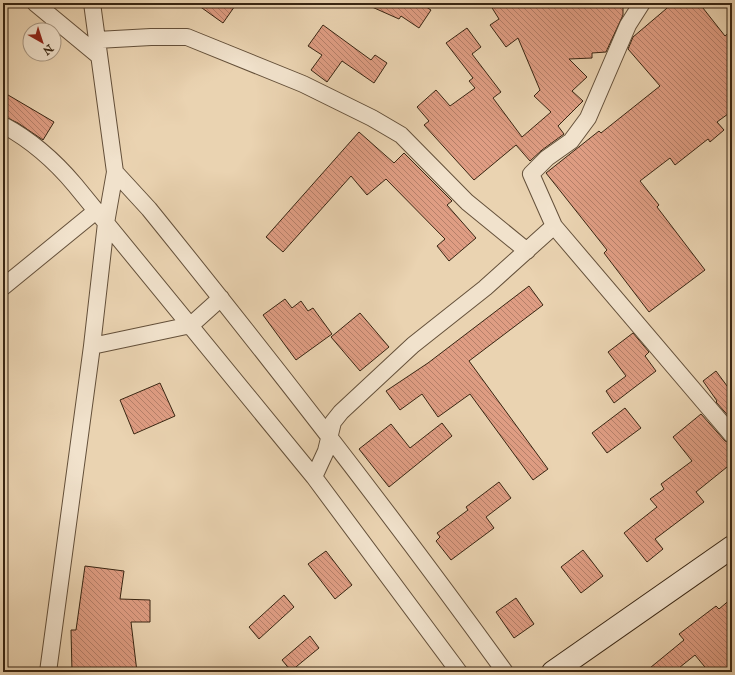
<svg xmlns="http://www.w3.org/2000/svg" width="735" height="675" font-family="'IM FELL English',serif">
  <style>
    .building { fill: url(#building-back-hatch); stroke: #382512 }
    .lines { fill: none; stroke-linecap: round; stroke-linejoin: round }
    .street-casing { stroke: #64503a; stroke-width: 18 }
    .secondary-casing { stroke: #382512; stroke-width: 24 }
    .street { stroke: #f1e2cc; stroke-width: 16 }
    .secondary { stroke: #f1e2cc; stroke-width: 22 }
  </style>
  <defs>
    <pattern id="building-back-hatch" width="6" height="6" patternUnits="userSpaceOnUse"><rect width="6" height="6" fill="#df9d83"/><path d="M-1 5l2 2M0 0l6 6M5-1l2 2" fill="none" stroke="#b6806a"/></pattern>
  </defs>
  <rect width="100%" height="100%" fill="#ead3b1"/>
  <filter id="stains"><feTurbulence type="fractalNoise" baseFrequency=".005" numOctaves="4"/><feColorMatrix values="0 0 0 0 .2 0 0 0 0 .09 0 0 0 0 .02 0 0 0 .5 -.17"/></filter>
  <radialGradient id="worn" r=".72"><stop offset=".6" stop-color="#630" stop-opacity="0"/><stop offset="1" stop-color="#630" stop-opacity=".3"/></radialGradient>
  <!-- building -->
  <path class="building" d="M195 3H237L223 23Z
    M363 3H420L431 10 419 28 401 16 399 19Z
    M489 3H623V15L606 52 592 53V58L569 59 587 77 572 91 583 101 558 126 564 134 542 150 530 161 516 145 474 180 424 125 429 121 417 107 436 90 450 106 475 88 469 81 473 78 446 43 467 28 481 47 472 54 501 92 493 98 522 137 551 112 534 96 540 90 518 38 506 47 490 25 499 19Z
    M673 3H699L725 36 732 30V111L717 122 724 130 710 142 708 139 675 165 670 158 640 181 659 205 657 207 705 270 649 312 604 253 607 250 546 173 599 131 601 133 660 86 628 49 633 37Z
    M323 25 371 60 375 55 387 63 374 83 342 61 327 82 311 70 322 55 308 46Z
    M3 92 54 122 43 140 18 123 3 116Z
    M359 132 394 163 404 153 452 201 447 205 476 238 449 261 437 246 445 239 386 179 367 195 351 176 283 252 266 237Z
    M529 286 543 305 469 361 548 469 533 480 470 394 438 417 422 394 400 410 386 391 428 363Z
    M285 299 292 308 301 301 308 311 313 308 332 334 296 360 263 315Z
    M360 313 389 347 360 371 331 337Z
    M633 333 649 352 645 356 656 371 614 403 606 391 626 376 608 352Z
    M716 371 730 390 732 389V420L716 402 717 401 703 381Z
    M160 383 175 416 134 434 120 400Z
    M625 408 641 428 607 453 592 433Z
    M701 414 725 441 732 444V463L696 492 704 502 655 539 663 549 647 562 624 533 657 507 650 499 664 489 661 484 692 461 673 437Z
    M442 423 452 436 389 487 359 449 391 424 410 448Z
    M499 482 511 498 486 517 494 528 451 560 436 541 440 537 437 533 468 510 466 507Z
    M583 550 603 576 581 593 561 567Z
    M326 551 352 585 335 599 308 564Z
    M85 566 124 571 120 599 150 600V622H131L137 672H72L71 630H76Z
    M284 595 294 607 259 639 249 627Z
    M516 598 534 624 514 638 496 612Z
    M732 598V672H709L695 655 674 672H645L684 640 679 634 716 606 719 609Z
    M310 636 319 648 291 671 282 660Z"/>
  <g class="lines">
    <!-- street casing -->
    <g class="street-casing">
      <path id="street" d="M35 3 99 56
        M642 3 628 25 588 118 571 141 547 158 531 174 554 226 732 435
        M97 40 151 37H187L303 84 372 118 401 135 467 202 527 251
        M3 125C31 140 54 160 75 185L314 477 459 672
        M115 172 149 209C272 361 391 514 505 672
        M3 287 96 211
        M92 346 191 325 221 298
        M314 477 326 451 333 422 341 412 413 345 485 288 554 226
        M48 672 92 346 106 223 115 172 92 3"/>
    </g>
    <!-- secondary casing -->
    <g class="secondary-casing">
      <path id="secondary" d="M553 672 732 547"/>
    </g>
    <!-- street -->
    <use href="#street" class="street"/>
    <!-- secondary -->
    <use href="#secondary" class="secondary"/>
  </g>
  <!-- margin -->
  <rect width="735" height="675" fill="none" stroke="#ead3b1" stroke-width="16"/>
  <rect x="4" y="4" width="727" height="667" fill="none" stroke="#382512" stroke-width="2"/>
  <rect x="8" y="8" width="719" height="659" fill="none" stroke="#382512"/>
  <!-- north arrow -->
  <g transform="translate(42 42) rotate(141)"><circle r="19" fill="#f1e2cc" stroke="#a79682"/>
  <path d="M0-3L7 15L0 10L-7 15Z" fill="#8f2418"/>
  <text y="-6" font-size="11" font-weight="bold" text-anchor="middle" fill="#382512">N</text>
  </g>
  <rect width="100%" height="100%" filter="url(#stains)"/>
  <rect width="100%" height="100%" fill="url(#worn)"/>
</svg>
